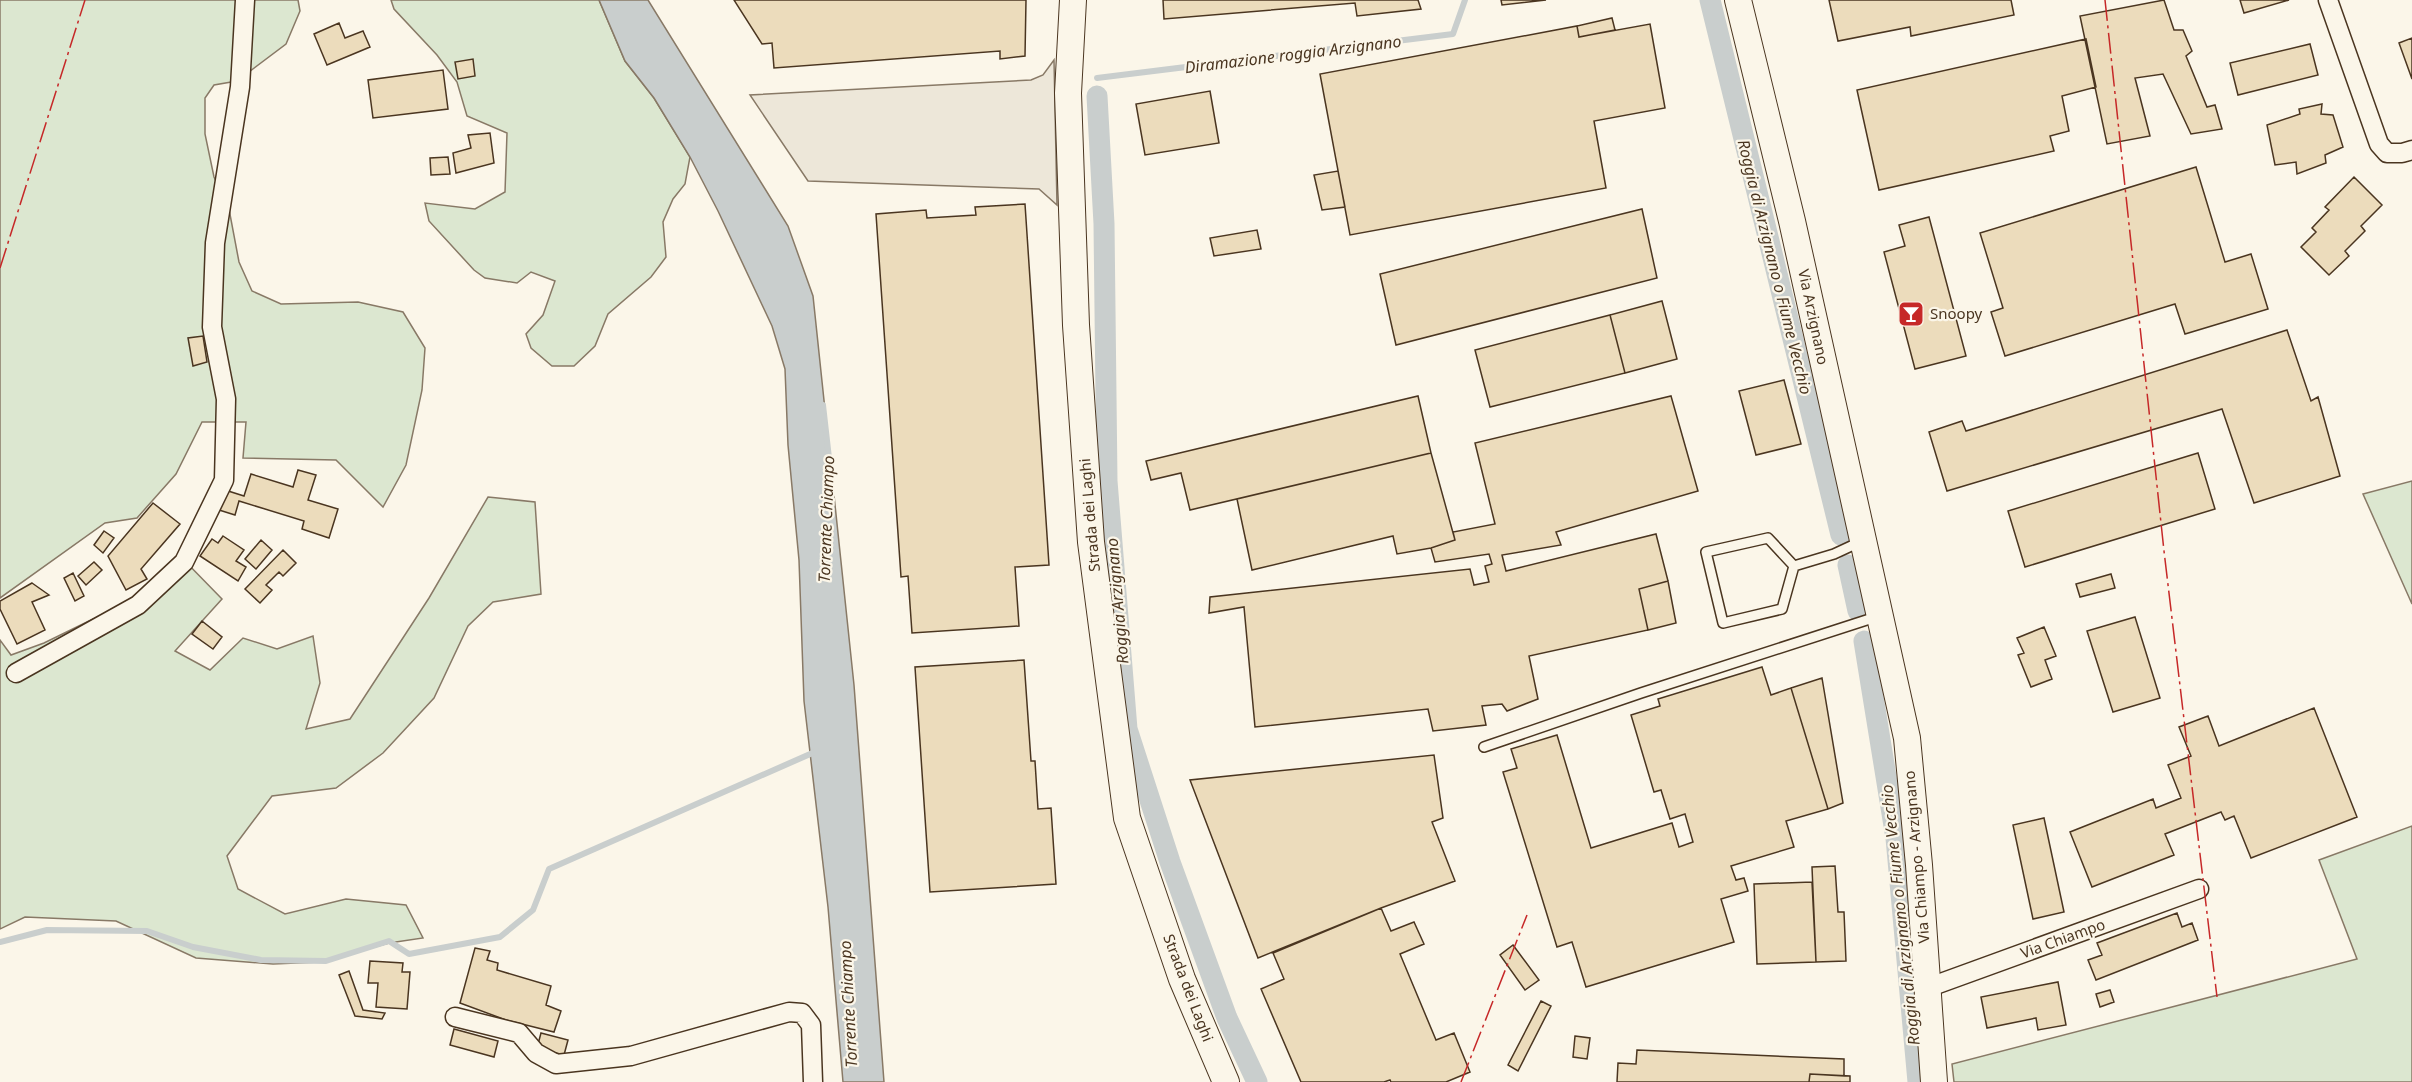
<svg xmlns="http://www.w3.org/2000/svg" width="2412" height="1082" font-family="'Noto Sans',sans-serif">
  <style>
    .green { fill: #dce7d0; stroke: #887966; stroke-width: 1.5 }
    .parking { fill: #ede7d9; stroke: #887966; stroke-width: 1.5 }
    .water { fill: #c9cecd; stroke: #887966; stroke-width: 1.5 }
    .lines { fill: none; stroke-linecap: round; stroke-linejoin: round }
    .stream { stroke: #c9cecd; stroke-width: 6 }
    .canal { stroke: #c9cecd; stroke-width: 21 }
    .building { fill: #ecdcbc; stroke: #4a3520; stroke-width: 1.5 }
    .lane-casing { stroke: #4a3520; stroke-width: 12 }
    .street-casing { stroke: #4a3520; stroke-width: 21 }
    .secondary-casing { stroke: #4a3520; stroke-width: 28 }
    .lane { stroke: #fbf6e9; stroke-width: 9 }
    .street { stroke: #fbf6e9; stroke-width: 18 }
    .secondary { stroke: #fbf6e9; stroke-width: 26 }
    .power { stroke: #c62828; stroke-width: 1.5; stroke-dasharray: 21 4.5 3 4.5; stroke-linecap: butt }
    .labels { text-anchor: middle; stroke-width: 4.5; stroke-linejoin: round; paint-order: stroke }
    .poi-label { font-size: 15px; fill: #4a3520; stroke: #fbf6e9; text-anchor: start }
    .street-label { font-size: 15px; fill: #4a3520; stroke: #fbf6e9 }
    .water-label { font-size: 16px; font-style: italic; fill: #4a3520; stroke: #fbf6e9 }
  </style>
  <rect width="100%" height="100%" fill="#fbf6e9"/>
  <!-- green -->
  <path class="green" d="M0 0H298L300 11 286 44 237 81 214 85 205 98V134L214 177 229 209 239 262 252 291 281 304 358 302 403 312 425 348 422 390 406 465 383 507 336 460 243 458 246 422H202L176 474 137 518 105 523 0 598Z
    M391 0H599L625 61 654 98 690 157 685 184 673 199 663 222 666 257 651 277 608 314 595 346 574 366H552L531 348 526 334 543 315 555 281 531 272 517 283 485 278 474 270 429 221 425 203 475 209 505 192 507 133 467 116 457 82 437 55 394 9Z
    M2412 481V604L2363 494Z
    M488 497 535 502 541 594 493 602 468 626 434 698 383 753 336 788 272 796 227 856 238 889 285 914 346 899 406 905 423 938 389 943 320 962 273 964 196 958 116 921 25 917 0 929V640L11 655 44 643 130 601 181 557 222 599 175 651 210 670 243 638 277 649 313 636 320 683 306 729 350 719 429 598Z
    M2412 826V1082H1954L1952 1064 2357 959 2319 860Z"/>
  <!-- parking -->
  <path class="parking" d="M1054 60 1057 205 1039 189 808 181 750 95 1031 80 1043 75Z"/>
  <!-- water -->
  <path class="water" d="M599 0H648L788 226 813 296 854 685 884 1082H843L828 907 804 701 799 560 788 445 785 369 772 326 718 211 690 157 654 98 625 61Z"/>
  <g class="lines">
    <!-- stream -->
    <path class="stream" d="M1097 78 1453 34 1465 0
      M823 405 829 458
      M0 942 47 930 147 931 193 947 261 960 326 961 389 941 409 954 500 937 533 910 549 869 817 751"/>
    <!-- canal -->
    <path class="canal" d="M1710 0 1841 535
      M1097 96 1104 224 1107 481 1127 729 1170 862 1227 1018 1257 1082
      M1848 565 1858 611
      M1864 641 1896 838 1918 1082"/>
  </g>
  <!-- building -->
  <path class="building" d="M734 0H1026L1025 56 1000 59V51L774 68 772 43 762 44Z
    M1163 0H1418L1421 9 1357 16 1355 3 1164 19Z
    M1501 0H1546L1502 5Z
    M1829 0H2011L2014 15 1911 36 1910 27 1838 41Z
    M2164 0 2174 30H2183L2192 51 2186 56 2207 107 2215 105 2222 129 2191 134 2163 74 2135 78 2150 136 2107 144 2080 16Z
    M2240 0H2289L2244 13Z
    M1612 18 1615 30 1579 37 1577 26Z
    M339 23 345 38 363 31 370 47 327 65 314 34Z
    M1650 24 1665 108 1594 121 1606 188 1350 235 1320 74 1577 26 1579 37Z
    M2412 38V79L2399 43Z
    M2086 39 2096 87 2062 96 2069 131 2050 136 2054 151 1879 190 1857 90Z
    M2310 44 2318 75 2238 95 2230 63Z
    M473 59 475 76 458 79 455 62Z
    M443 70 448 109 373 118 368 80Z
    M1210 91 1219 143 1145 155 1136 104Z
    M2322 104 2321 114 2333 115 2343 147 2325 155 2326 163 2297 174 2296 162 2275 165 2267 125 2300 114 2299 109Z
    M490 133 494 163 456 173 453 153 471 148 468 135Z
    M448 157 450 174 431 175 430 158Z
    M2196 167 2225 262 2251 254 2268 309 2185 334 2175 304 2005 356 1991 312 2003 308 1980 233Z
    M1338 171 1345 207 1322 210 1314 175Z
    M2354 177 2382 205 2361 226 2365 231 2345 251 2349 256 2329 275 2301 247 2316 232 2312 228 2329 210 2325 207Z
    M1025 204 1049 565 1015 567 1019 626 912 633 908 576 901 577 876 214 926 210 927 218 976 215 975 207Z
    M1642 209 1657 278 1396 345 1380 274Z
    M1929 217 1966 356 1915 369 1884 252 1905 246 1899 225Z
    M1257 230 1261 249 1214 256 1210 238Z
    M1662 301 1677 359 1625 373 1610 315Z
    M1610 315 1625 373 1490 407 1475 350Z
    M2287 330 2311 401 2318 397 2340 476 2254 503 2222 409 1947 491 1929 432 1962 421 1966 431Z
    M203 336 207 362 193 366 188 338Z
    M1784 380 1801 444 1756 455 1739 391Z
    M1418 396 1431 453 1190 510 1181 473 1151 480 1146 461Z
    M1671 396 1698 491 1556 532 1561 545 1502 555 1506 571 1656 534 1668 581 1639 589 1648 630 1529 656 1538 699 1507 711 1502 704 1482 706 1486 725 1433 731 1428 709 1255 727 1244 607 1209 613 1210 597 1470 569 1474 585 1489 582 1485 566 1492 564 1489 554 1435 562 1431 548 1455 540 1453 532 1495 524 1475 443Z
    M1431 453 1455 540 1431 548 1397 554 1393 536 1252 570 1237 499Z
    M2198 453 2215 509 2025 567 2008 511Z
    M298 470 316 475 308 500 338 509 329 538 302 529 304 521 239 501 235 515 219 510 225 490 244 496 251 474 293 487Z
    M153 503 180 524 141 569 147 579 126 590 108 556Z
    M104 531 114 538 103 553 94 545Z
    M223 536 244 550 236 561 246 567 238 581 200 556 212 539 218 543Z
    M261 540 272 550 256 569 245 559Z
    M283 550 296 563 283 576 279 572 266 585 272 590 260 603 245 589Z
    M94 562 102 570 86 585 78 576Z
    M73 573 84 596 75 601 64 578Z
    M2111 574 2115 588 2080 597 2076 584Z
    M1668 581 1676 623 1648 630 1639 589Z
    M32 583 49 595 32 602 45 630 17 644 0 609V601Z
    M2135 617 2160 698 2113 712 2087 631Z
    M202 621 222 637 213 649 192 634Z
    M2044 627 2056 656 2045 660 2052 679 2031 687 2018 655 2024 653 2017 638Z
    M1024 660 1031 761H1035L1038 809 1051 808 1056 884 930 892 915 667Z
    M1762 667 1771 695 1791 688 1828 809 1786 821 1794 847 1731 866 1736 880 1744 878 1748 891 1721 899 1734 942 1586 987 1572 942 1557 947 1503 772 1517 768 1511 749 1557 735 1591 848 1672 823 1679 847 1693 842 1685 814 1670 819 1661 790 1654 792 1631 715 1660 706 1658 699Z
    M1822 678 1843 803 1828 809 1791 688Z
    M2314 708 2357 817 2251 858 2234 816 2225 820 2221 812 2165 834 2174 855 2092 887 2070 832 2153 799 2156 808 2181 798 2168 765 2191 756 2179 727 2208 716 2219 746Z
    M1434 755 1443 818 1432 822 1455 881 1381 908 1258 958 1190 780Z
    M2044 818 2064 912 2033 919 2013 825Z
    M1835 866 1838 912H1844L1846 961 1816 962 1812 867Z
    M1812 882 1816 962 1757 964 1754 884Z
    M1381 908 1391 931 1414 922 1424 944 1400 954 1436 1040 1454 1033 1470 1072 1446 1082H1391L1390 1080 1384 1082H1301L1261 989 1284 979 1273 953Z
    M2177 913 2182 927 2192 923 2198 940 2096 980 2088 960 2102 955 2097 943Z
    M1513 945 1539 980 1525 990 1500 955Z
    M475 948 490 951 487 960 498 963 497 970 551 986 546 1005 561 1011 554 1032 506 1020 460 1003Z
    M370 961 403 963 402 972H410L407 1009 376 1007 378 983H368Z
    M349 971 363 1010 385 1013 382 1019 355 1016 339 975Z
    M2058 982 2066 1025 2038 1030 2036 1018 1987 1028 1981 997Z
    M2110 990 2114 1002 2100 1007 2096 994Z
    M1541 1001 1551 1006 1518 1071 1508 1065Z
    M454 1029 498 1041 494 1057 450 1045Z
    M541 1033 568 1040 564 1055 537 1048Z
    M1575 1036 1590 1038 1587 1059 1573 1057Z
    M1637 1050 1844 1059V1076L1810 1074 1809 1082H1617L1618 1063 1636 1064Z
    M1810 1074 1850 1076V1082H1809Z"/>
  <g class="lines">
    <!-- lane casing -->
    <g class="lane-casing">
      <path id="lane" d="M1768 538 1794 566 1782 609 1723 623 1706 552Z
        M1794 566 1834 554 1862 541
        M1484 747 1641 693 1879 616"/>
    </g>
    <!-- street casing -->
    <g class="street-casing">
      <path id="street" d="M2328 0 2379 144 2387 153H2402L2412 150
        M16 673 138 605 184 562 224 480 226 399 212 327 215 243 240 87 245 0
        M1927 988 2199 889
        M455 1017 519 1033 536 1053 556 1064 631 1056 789 1012 802 1013 811 1025 813 1082"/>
    </g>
    <!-- secondary casing -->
    <g class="secondary-casing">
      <path id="secondary" d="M1073 0 1068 93 1076 325 1091 542 1127 818 1182 979 1226 1082
        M1738 0 1792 221 1907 738 1919 865 1934 1082"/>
    </g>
    <!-- lane -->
    <use href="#lane" class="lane"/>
    <!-- street -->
    <use href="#street" class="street"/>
    <!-- secondary -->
    <use href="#secondary" class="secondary"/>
    <!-- power -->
    <path class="power" d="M2105 0 2164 551 2217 997
      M0 268 85 0
      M1461 1082 1527 915"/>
  </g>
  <!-- icons -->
  <defs>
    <g id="bar-square" transform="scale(1.35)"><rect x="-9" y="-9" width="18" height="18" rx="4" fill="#c62828" stroke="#fbf6e9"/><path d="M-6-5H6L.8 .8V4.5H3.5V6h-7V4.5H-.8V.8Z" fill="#fff"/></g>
  </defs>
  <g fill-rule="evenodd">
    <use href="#bar-square" x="1911" y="314"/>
  </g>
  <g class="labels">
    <!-- poi labels -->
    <g class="poi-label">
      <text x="1930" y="319">Snoopy</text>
    </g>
    <!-- street labels -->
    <g class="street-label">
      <text transform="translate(1813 317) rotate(78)" y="5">Via Arzignano</text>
      <text transform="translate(1090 515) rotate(-95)" y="5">Strada dei Laghi</text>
      <text transform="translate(1917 857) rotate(-95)" y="5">Via Chiampo - Arzignano</text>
      <text transform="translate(2063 939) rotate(-20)" y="5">Via Chiampo</text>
      <text transform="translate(1188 988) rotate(69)" y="5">Strada dei Laghi</text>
    </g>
    <!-- water labels -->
    <g class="water-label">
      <text transform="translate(1293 54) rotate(-7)" y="6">Diramazione roggia Arzignano</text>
      <text transform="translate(1775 267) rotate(76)" y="6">Roggia di Arzignano o Fiume Vecchio</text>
      <text transform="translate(826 519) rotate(-88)" y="6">Torrente Chiampo</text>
      <text transform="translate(1117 601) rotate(-95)" y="6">Roggia Arzignano</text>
      <text transform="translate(1900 915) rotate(-96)" y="6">Roggia di Arzignano o Fiume Vecchio</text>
      <text transform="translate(848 1004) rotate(-93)" y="6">Torrente Chiampo</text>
    </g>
  </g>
</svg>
